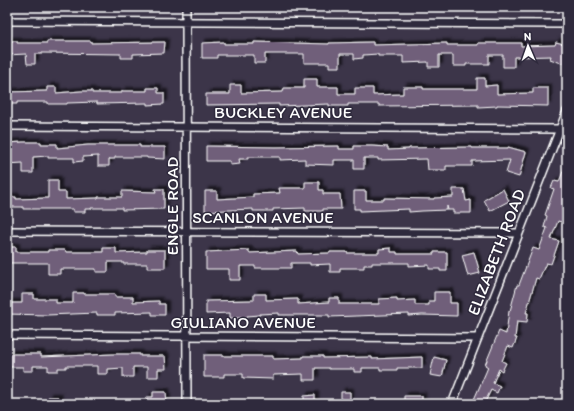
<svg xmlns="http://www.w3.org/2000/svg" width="574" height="411" font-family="Itim,sans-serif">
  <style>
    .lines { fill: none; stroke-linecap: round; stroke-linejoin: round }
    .canal { stroke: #4c6477; stroke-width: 10 }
    .building { fill: #705f7a; stroke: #fff; filter: url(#shadow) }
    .minor-casing { stroke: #fff; stroke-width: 10 }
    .minor { stroke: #2f2a3d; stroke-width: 7 }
    .labels { text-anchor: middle; stroke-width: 3; stroke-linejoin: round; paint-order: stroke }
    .street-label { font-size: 17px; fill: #fff; stroke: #2f2a3d }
  </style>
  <defs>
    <filter id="shadow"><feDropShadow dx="3.5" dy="-3.5" stdDeviation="1" flood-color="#0009"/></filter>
  </defs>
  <rect width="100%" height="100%" fill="#3c3549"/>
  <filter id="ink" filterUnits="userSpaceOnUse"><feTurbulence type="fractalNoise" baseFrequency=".025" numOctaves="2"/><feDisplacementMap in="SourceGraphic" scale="8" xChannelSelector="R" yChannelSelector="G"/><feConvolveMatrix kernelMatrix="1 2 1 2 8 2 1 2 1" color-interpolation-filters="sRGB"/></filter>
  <g filter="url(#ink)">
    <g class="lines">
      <!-- canal -->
      <path class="canal" d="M566 404 567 402"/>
    </g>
    <!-- building -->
    <path class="building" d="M7 41H17V43H47V41H91V43L165 42 164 53 133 54V58H121V54L42 53V54H35V64H27L26 54 7 55Z
      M224 42V44H254V42L329 44V43L373 42V45L447 43V45H478V43H521V46L555 45 556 42 567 45V65L550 59 551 56 514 57V67H503V55H489V64H466V66H453V55H439V67H428V62L403 63V56H378V54L363 55V58L354 59V54H340V67H329V63H304V54H265V63H254V55H217V58H202V43Z
      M477 78H485V86L497 85V94L533 93V88H548V106L497 105V106L478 107V105L379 106V104H348V106H329V104L279 106V104L206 105V94H230V85H241V93L283 92 284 88H304V79H317V87H338V94H355V88H373V95L403 94V87H423V89H477Z
      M47 87H56V93L81 91H92V93H122V91H147V88H158V93H164V104L147 105V103L97 104V102L67 103V104H48V102H17V104H7V92L47 91Z
      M23 142H41V144H57V148L88 145H140V147H165V159L147 158V157H115V159H109V166H98V156L83 157V161L74 162V158H48V156L33 157V173H23V163L7 164V143Z
      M206 146 276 147 339 146V149H354V146H372L388 147V150L409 149V148L472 147V148H508V147L526 152 519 177 506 173 510 160 472 161V166H446V170H428L427 159 378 160V158H364V169H354V160H334V165L305 164V159L280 160V157H248V159H239L240 164 230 165V161H206Z
      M566 163 567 196 564 205 567 206V224L558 221 551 239 559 241 551 264 546 263 539 279 536 278 526 313H528L527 322 517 321 515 338H517L513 348 508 346 502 361 506 363 502 371 499 369 493 383 500 386 497 393 491 390 484 404H472L486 372 488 367 485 365 499 331 506 334 509 311H510L517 285H519L533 248 539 250 547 228 544 227 547 216 545 215 554 189 551 188 554 181 559 182Z
      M48 180H58V192H66V199L98 198V197H122V191L156 192 155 189H164V209L122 210V208H91V209H85V212H73V209H23V207H7V197H16V199L48 198Z
      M305 182H319V190H323V194H340L341 209H323V211H305V208L273 209V211H253V209L205 211V191H217V199L253 197V194L280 193 279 188H305Z
      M453 189H464L466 201 471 200V213H453V210H448L447 206V210L422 211 409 212V209L360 211V209H354V191H366V200H384V198L434 199V198L453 197Z
      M503 189 509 201 490 211 484 200Z
      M7 247H16V252H48V250H65L66 252H103V248H116V253L147 252V250H165V268H147V264H123V262H108V272H96V269H60V274H48V263H7Z
      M391 248V252H397V254H434V252H447V271H440V269H429V265L409 266V263H372V265H364V268H340V272H330V264L310 265V263H291V268H255V266H240V280H229V269H206V252L249 250V253L297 251 298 254 330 253V252H347V253H379V249Z
      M474 252 480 273 468 276 462 255Z
      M434 292H450V303H457V316L422 315 409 316V314L329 317V315H279V313L260 314V315L247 316V318H230V313L206 314V301L254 300V294H266V300L298 299V304L329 302V298H339V304H379V299L397 298V301L415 300V305H429V301H434Z
      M73 293H84V294H115V297H133V302L159 301V304H165V315H152V312L115 313V315H97V313L47 315 7 314V303H22V294H34V299H56V303H73Z
      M7 354H41V357L114 354H140V356H165L166 369H158V377H147V367H133V377H123V368L108 369V374H97V366H66V368H58V371H48V366H33V371H23V367H7Z
      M204 355H224V356H273V359L303 358V356H323V358L372 357V359L422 357V368H397V370H380V368H362V372H354V369H329V368H315V380H303V374L273 375V379L243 378V374H224V377H204Z
      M434 357 446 360 442 377 430 375Z
      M153 392H166L167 404H147V397H153Z
      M341 392H350V400H341Z
      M315 395V404H304V396Z
      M404 396H422V404H404Z
      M48 397H58L59 404H48Z"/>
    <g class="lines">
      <!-- minor casing -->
      <g class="minor-casing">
        <path id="minor" d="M186 7 187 404
          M7 21 567 24
          M7 126 560 129
          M7 231 519 233
          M7 335 478 338
          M452 404 567 111"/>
      </g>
      <!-- minor -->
      <use href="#minor" class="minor"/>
    </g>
  </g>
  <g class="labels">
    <!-- street labels -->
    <g class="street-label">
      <text x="283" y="118">BUCKLEY AVENUE</text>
      <text transform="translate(172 206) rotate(-90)" y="6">ENGLE ROAD</text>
      <text x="263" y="223">SCANLON AVENUE</text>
      <text transform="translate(496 252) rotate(-69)" y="6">ELIZABETH ROAD</text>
      <text x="243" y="328">GIULIANO AVENUE</text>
    </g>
  </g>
  <!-- margin -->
  <rect width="574" height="411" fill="none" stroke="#2f2a3d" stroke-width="24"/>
  <rect x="12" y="12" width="550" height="387" fill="none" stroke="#fff" stroke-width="1.5" filter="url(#ink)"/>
  <!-- north arrow -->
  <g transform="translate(528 46) rotate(358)" stroke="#2f2a3d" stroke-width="3" paint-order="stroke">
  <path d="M0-3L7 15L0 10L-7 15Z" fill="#ffffff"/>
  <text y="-6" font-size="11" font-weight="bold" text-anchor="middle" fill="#ffffff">N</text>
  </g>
</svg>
